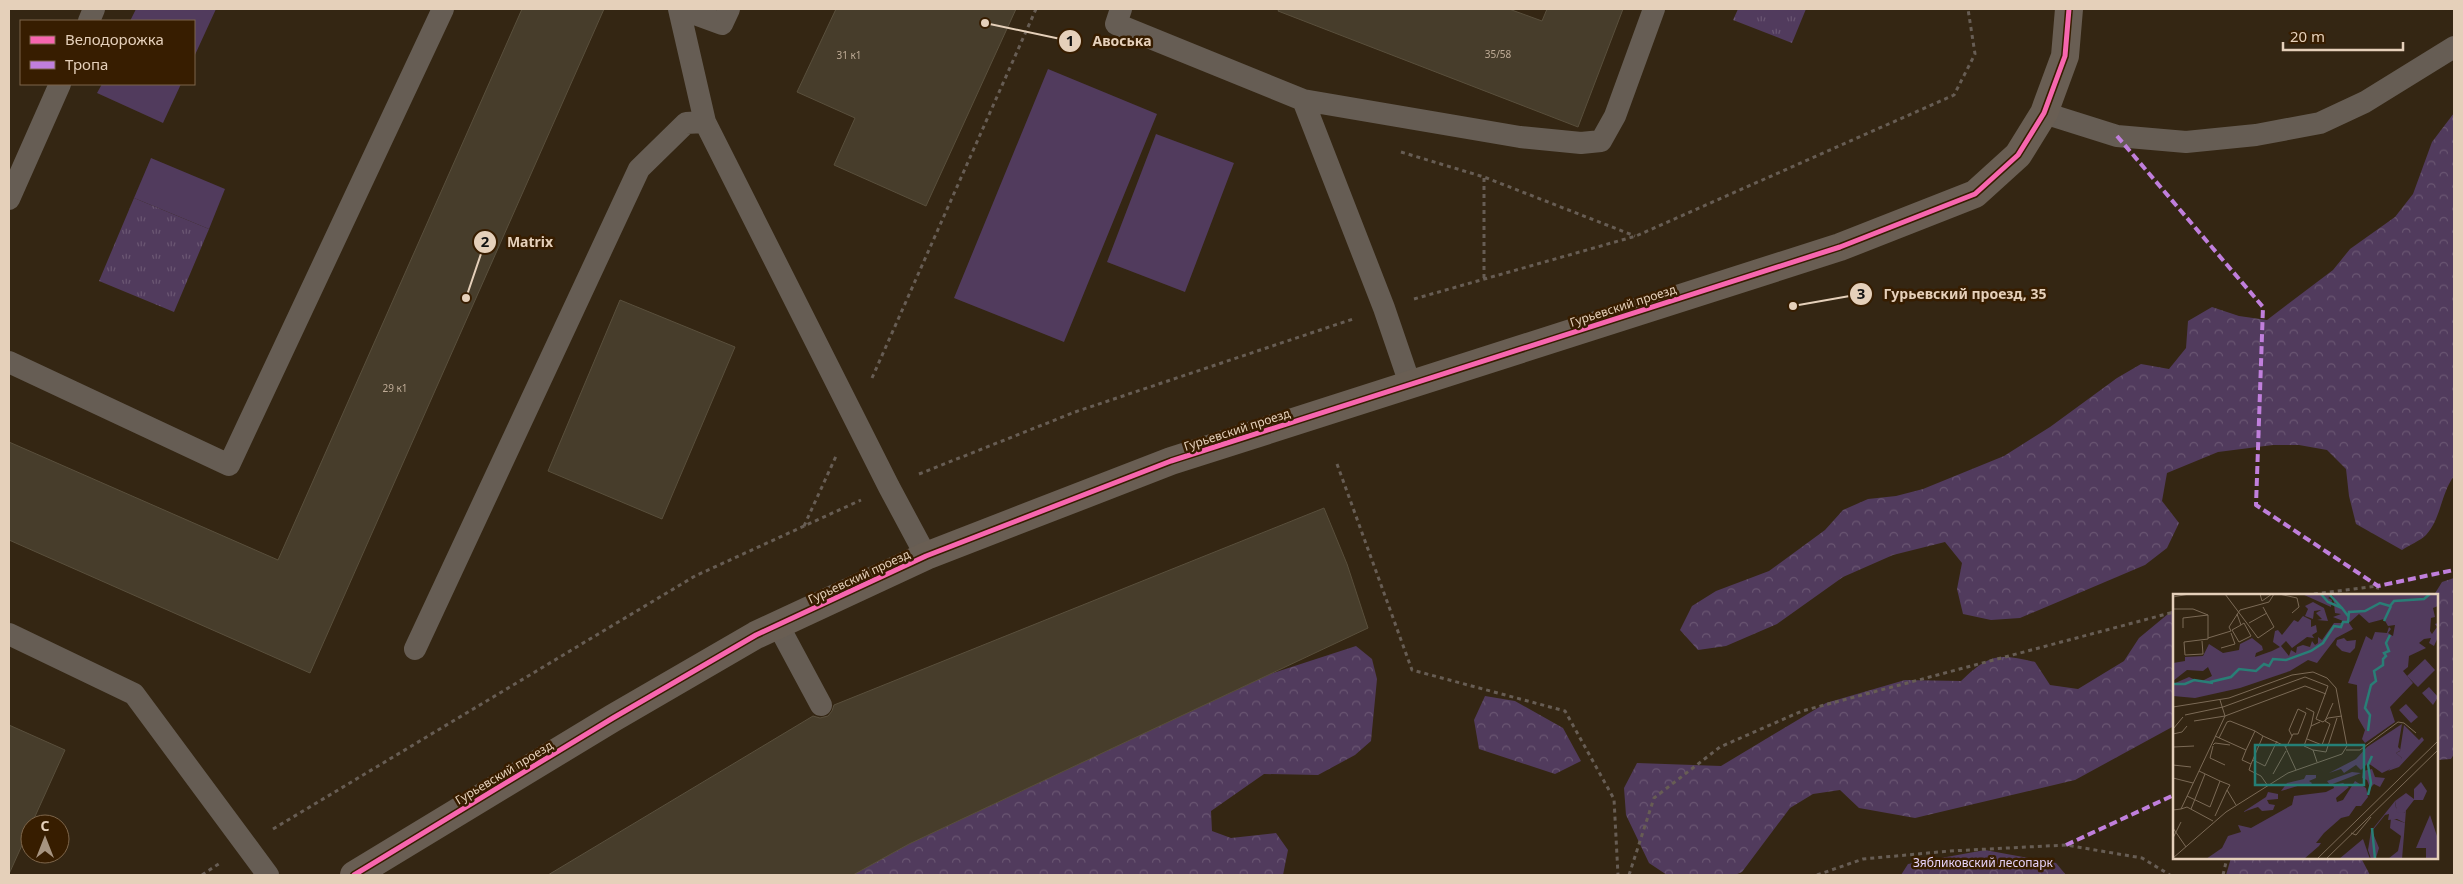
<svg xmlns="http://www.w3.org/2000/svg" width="2463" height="884" font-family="'Noto Sans',sans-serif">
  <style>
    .green { fill: #513b5d }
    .forest { fill: url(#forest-crowns) }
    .park { fill: url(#park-tufts) }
    .building { fill: #473d2b; stroke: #594f3c }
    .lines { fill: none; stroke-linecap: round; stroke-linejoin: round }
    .path { stroke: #675d54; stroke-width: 3; stroke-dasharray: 4 4; stroke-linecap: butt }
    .lane { stroke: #665d54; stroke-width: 22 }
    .secondary { stroke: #695e53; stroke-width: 28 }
    .quiet { stroke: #c07fdc; stroke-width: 4; stroke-dasharray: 8 4; stroke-linecap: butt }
    .cycleway-casing { stroke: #371d00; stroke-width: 8 }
    .cycleway { stroke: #f766af; stroke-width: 5 }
    .labels { text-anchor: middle; stroke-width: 5; stroke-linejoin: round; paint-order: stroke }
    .number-label { font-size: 10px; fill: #beab96 }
    .street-label { font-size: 12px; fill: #e5d0ba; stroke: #371d00 }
    .park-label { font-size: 12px; fill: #e6d2f8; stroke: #371d00 }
    .inset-river { fill: none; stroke: #297e76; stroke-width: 2.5 }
    .inset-road { fill: none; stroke: #7b6a56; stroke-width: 1 }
    .view { fill: #247f76; fill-opacity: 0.15; stroke: #247f76; stroke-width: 2.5 }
    .inset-edge { fill: none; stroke: #e5d0ba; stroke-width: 2.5 }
    .leader { fill: none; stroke: #e5d0ba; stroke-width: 2 }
    .callout-dot { fill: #e5d0ba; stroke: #371d00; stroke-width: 2 }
    .mark-label { font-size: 15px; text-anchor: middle; font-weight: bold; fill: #111 }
    .callout-label { font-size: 14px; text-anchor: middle; font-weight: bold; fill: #e5d0ba; stroke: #371d00; stroke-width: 5; stroke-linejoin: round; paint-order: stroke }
  </style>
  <defs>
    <pattern id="forest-crowns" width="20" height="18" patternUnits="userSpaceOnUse" patternTransform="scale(1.25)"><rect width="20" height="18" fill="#513b5d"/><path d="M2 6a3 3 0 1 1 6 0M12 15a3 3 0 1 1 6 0" fill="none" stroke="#6a5672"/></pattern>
    <pattern id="park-tufts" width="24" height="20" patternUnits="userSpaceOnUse" patternTransform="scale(1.25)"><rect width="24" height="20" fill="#513b5d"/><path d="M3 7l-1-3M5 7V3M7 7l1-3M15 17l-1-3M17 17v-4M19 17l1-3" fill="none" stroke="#6a5672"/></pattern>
  </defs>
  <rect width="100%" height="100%" fill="#342613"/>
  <!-- green -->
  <path class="green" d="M136 9H216L194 57V21H130Z
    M1048 69 1157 114 1064 342 954 298Z
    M102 84H181L163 123 97 93Z
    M1156 134 1234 163 1185 292 1107 262Z
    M151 158 225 189 209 229 134 198Z"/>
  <!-- forest -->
  <path class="forest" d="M2454 113V476C2441 493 2441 519 2426 535 2420 541 2409 545 2402 550L2356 524 2349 496 2346 469 2327 450 2299 445H2273L2218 452 2167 473 2162 501 2179 523 2167 548 2145 565 2020 618 1991 620 1963 614 1957 589 1962 563 1945 542 1893 555 1843 577 1777 624 1726 646 1698 650 1680 630 1692 606 1716 591 1769 571 1825 530 1843 510 1868 499 1896 496 1923 489 2004 456 2050 427 2117 378 2141 364 2169 369 2186 348 2188 321 2212 307 2239 316 2267 320 2333 270 2350 249 2395 217 2413 194 2432 142Z
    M2454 578V754L2451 759 2437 760V595H2434L2442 582Z
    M2174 609V726L2075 780 1915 818 1859 808 1840 790 1813 794 1790 808 1742 872 1735 875H1667L1649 863 1626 815 1624 788 1637 763 1721 766 1826 703 1905 680 1961 681C1989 654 1998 653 2035 662L2050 685 2078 689 2124 661 2139 638Z
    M1356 646 1372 659 1377 679 1371 741 1355 755 1318 775 1264 774 1211 811 1212 831 1231 838 1276 833 1288 850 1283 875H718L724 851Z
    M1485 696 1515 701 1563 728 1581 761 1555 774 1479 749 1474 720Z
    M1985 850 2056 863 2066 875H1901L1908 864Z
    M2231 858H2361L2370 875H2226Z"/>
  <!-- park -->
  <path class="park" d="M1738 9H1806L1792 43 1733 20Z
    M134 198 209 229 174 312 99 281Z"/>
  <!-- building -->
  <path class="building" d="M522 9H604L310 673 9 540V442L278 560Z
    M836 9H1016L926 206 834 165 855 118 797 92Z
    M1279 9H1509L1542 21 1547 9H1623L1578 127 1278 11Z
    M620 300 735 347 662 519 548 471Z
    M1324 508 1347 564 1368 628 909 844 853 875H548L813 716 820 718 828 716 832 711 834 705Z
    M9 725 65 750 9 874Z"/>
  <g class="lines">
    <!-- path -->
    <path class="path" d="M1401 152 1484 177 1635 236
      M1484 278V177
      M1414 299 1636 236 1954 95 1975 54 1968 9
      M872 378 1036 9
      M1337 464 1412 670 1565 711 1614 799 1618 875
      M919 474 1075 412 1353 319
      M804 526 837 454
      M2306 595 2378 586 2376 595
      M273 829 695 576 861 500
      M202 875 220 863
      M1629 875 1654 798 1720 747 1802 711 2174 612
      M1817 875 1863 859 1950 851 2066 845 2142 858 2170 875
      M2223 875 2227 858"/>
    <!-- lane -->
    <path class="lane" d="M679 9 705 122 889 487 926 556
      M681 9 722 24 729 9
      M1121 9 1116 24 1303 100 1384 308 1410 384
      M89 21 94 9
      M1303 100 1520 137 1581 143 1601 141 1615 116 1654 9
      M2044 113 2117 136 2186 142 2256 135 2320 123 2365 102 2454 47
      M9 199 60 84
      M9 362 229 465 443 9
      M778 625 821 705
      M9 634 134 694 268 875
      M415 649 639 169 686 123 705 122"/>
    <!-- secondary -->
    <path class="secondary" d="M354 875 613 718 756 635 926 556 1171 461 1840 247 1975 194 2018 155 2044 113 2065 56 2069 9"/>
    <!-- quiet -->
    <path class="quiet" d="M2117 136 2263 307 2256 505 2378 586 2454 570
      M2066 845 2174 795"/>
    <!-- cycleway casing -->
    <g class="cycleway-casing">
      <path id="cycleway" d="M354 875 613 718 756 635 926 556 1171 461 1840 247 1975 194 2018 155 2044 113 2065 56 2069 9"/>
    </g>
    <!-- cycleway -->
    <use href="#cycleway" class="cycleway"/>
  </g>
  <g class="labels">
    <!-- number labels -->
    <g class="number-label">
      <text x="1498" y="58">35/58</text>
      <text x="849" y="59">31 к1</text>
      <text x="395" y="392">29 к1</text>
    </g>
    <!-- street labels -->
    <g class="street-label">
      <text transform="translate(1623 306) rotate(-18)" y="4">Гурьевский проезд</text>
      <text transform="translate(1237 430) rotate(-18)" y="4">Гурьевский проезд</text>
      <text transform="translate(859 577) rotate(-25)" y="4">Гурьевский проезд</text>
      <text transform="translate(504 773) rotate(-31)" y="4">Гурьевский проезд</text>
    </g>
    <!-- park labels -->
    <g class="park-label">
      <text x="1983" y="867">Зябликовский лесопарк</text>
    </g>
  </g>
  <!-- overview -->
  <g transform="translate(2173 594)">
    <rect width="265" height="265" fill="#342613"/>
    <path d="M252 65 262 76 245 93 234 82ZM256 93 265 103 260 111 249 99ZM233 110 245 123 238 129 226 116ZM231 131 246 146 249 143 251 146 226 173 215 177 229 164 223 159 227 157ZM222 207 223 214 231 219 233 216 232 229 224 225 215 226 216 220 212 221 199 237 206 254 203 264 198 265 195 256 198 237Z" fill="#513b5d"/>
    <path d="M129 0H265V12L260 14 262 23 258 24 257 37 259 40 264 33 262 30 265 29V43L261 52 256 49 258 44 251 45 246 49 253 54 236 62 235 73 230 77 240 89 217 113 222 128 192 149 189 145 192 136 185 124 184 91 175 89 193 42 199 46 202 38 214 39 216 33 218 35 215 39 220 42 222 31 215 32 211 25 196 29 186 20 177 28 170 27 160 23 168 20 162 19 160 1 155 4 159 6 158 13ZM140 8 151 14 155 27 144 26 149 25 143 19 148 16 141 17 140 25 132 22 135 15 132 12ZM130 22 138 26V33L143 31 144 38 139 41 141 44 134 43 119 54 113 47 108 52 116 62 118 56 123 59 124 53 130 51 137 53 139 47 142 51 145 49V43L149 46 161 29H176L180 35 163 44 144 69 135 66 117 77 67 94 22 104 0 102V90L16 83 27 88 39 82 35 73 30 77 14 76 0 87V69L12 67V63L30 62 36 50 50 59 66 56 67 50 79 44 89 52 90 56 83 59 82 63 99 57 107 53 100 48 102 37 105 36 109 41 121 26 125 28ZM229 130 225 153 228 156 223 159 229 164 226 171 209 179 195 169 188 176 183 171 171 179 168 175 156 179 183 165 194 153ZM199 175 202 183 212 184 207 193 201 190 197 194 194 186 189 184 190 177ZM179 178 188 179 157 191 154 187ZM133 181H143V184L136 187 139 189 137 192 128 191 108 197 114 189 131 185ZM182 187 193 194 195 203 188 212H183L176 222 168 224 151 239 143 249H148L146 252 131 265H33L49 254 55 242 68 238 65 231 78 234 119 211 121 202 153 198 161 194 160 191 170 189 176 193 163 204 164 208 170 206ZM248 188 254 197 250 206H241L231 219 224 218 222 207 233 199 241 205V195ZM95 198 105 200V205L94 206 96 210 102 211 100 216 89 217 85 213 70 218 93 203ZM257 221 265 245V265H253V254H243ZM218 224 232 229 229 265H215L225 257 228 242 217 234ZM190 245 197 265H166Z" fill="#513b5d"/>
    <path d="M171 44 174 47 183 46 182 54 177 59 169 57 163 51 164 46Z" fill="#513b5d"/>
    <path class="inset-river" d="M148 0 155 8 169 14 175 22M157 1 169 14M211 27 218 12M37 88 58 83 66 75 83 77 91 70 96 72 100 65 113 66 138 57 150 49 161 32 168 33 170 28H175L176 18 192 17 207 9 217 12 221 7 251 5 257 0M0 90H12L21 86 40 89M195 137 197 121 192 114 198 91 203 87 201 77 210 71V65L213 62 211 59 216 57 213 49 217 41M195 201 198 189 195 171 199 162M199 234 202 265"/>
    <path class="inset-road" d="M52 0 85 44 101 33 90 13M87 0 89 7 99 0M106 0 124 4 126 13 119 19M0 3 16 0M0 15H20L35 21 10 24V34M64 20 68 31 71 29 78 42 66 48 59 36 68 31M76 29 94 19M35 44 58 37 56 33 67 16 96 8 101 0M29 47 30 60 12 61 11 48 35 45V21M48 54 62 50 58 39M0 113 56 104 119 81 140 78 154 84 163 94 174 152 169 160 115 179 53 218 0 264M133 114 141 118 138 132M12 121 50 113 132 83 155 92 143 125 150 128 155 124 169 122M21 127 52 122 132 92 153 100M0 135 10 123M0 140 9 138 14 132M42 142 73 156 69 166 78 170 76 176 88 182 95 192M46 144 54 128 57 127 82 137M134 145 149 151 157 130 152 127 160 109M40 151 42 149 57 151M40 152 37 164 52 171M112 152H114L120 140H125L133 119 125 115 116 136 119 142M0 153 21 152M73 156 82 137 90 142M140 156 153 158 164 124M173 156H187L225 128 231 129 243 139M80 166 92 172 104 147M144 168 140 156 131 152 138 132 147 128M78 170 90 142 112 152 123 176M0 171 18 173M100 180 113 157M0 184 20 189M47 187 57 191 54 196 63 211M14 202 37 213 47 187 26 177M8 215 14 213 40 227M18 215 32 180M0 216 8 215 52 122 47 106M42 222 54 196M0 234 13 253M178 239 183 241 198 223M0 244 8 228M144 265 265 147M153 265 265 156"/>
    <path class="view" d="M82 151H191V191H82Z"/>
    <rect width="265" height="265" class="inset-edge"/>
  </g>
  <!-- callouts -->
  <path class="leader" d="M985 23L1070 41M466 298L485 242M1793 306L1861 294"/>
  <g class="callout-dot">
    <circle cx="985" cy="23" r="5"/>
    <circle cx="466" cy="298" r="5"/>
    <circle cx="1793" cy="306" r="5"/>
    <circle cx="1070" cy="41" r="12"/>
    <circle cx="485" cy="242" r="12"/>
    <circle cx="1861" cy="294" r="12"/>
  </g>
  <g class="mark-label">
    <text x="1070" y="46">1</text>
    <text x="485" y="247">2</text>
    <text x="1861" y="299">3</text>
  </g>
  <g class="callout-label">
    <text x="1122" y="46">Авоська</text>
    <text x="530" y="247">Matrix</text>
    <text x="1965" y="299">Гурьевский проезд, 35</text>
  </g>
  <!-- border -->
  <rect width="2463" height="884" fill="none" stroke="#e5d0ba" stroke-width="20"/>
  <!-- legend -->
  <rect x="20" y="20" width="175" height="65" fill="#371d00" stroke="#7d654a"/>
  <rect x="30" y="36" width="25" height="8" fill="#f766af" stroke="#7d654a"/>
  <text x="65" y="45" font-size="15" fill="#e5d0ba">Велодорожка</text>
  <rect x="30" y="61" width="25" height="8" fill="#c07fdc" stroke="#7d654a"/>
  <text x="65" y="70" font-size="15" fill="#e5d0ba">Тропа</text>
  <!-- north arrow -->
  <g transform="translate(45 839)"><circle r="24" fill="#371d00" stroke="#7d654a"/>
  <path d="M0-4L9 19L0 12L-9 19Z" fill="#a79480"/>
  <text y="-8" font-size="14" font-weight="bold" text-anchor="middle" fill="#e5d0ba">С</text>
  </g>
  <!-- scale -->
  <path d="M2283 42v8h120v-8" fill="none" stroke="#e5d0ba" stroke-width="2.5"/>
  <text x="2290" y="42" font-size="15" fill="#e5d0ba" stroke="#371d00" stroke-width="4" paint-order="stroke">20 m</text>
</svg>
